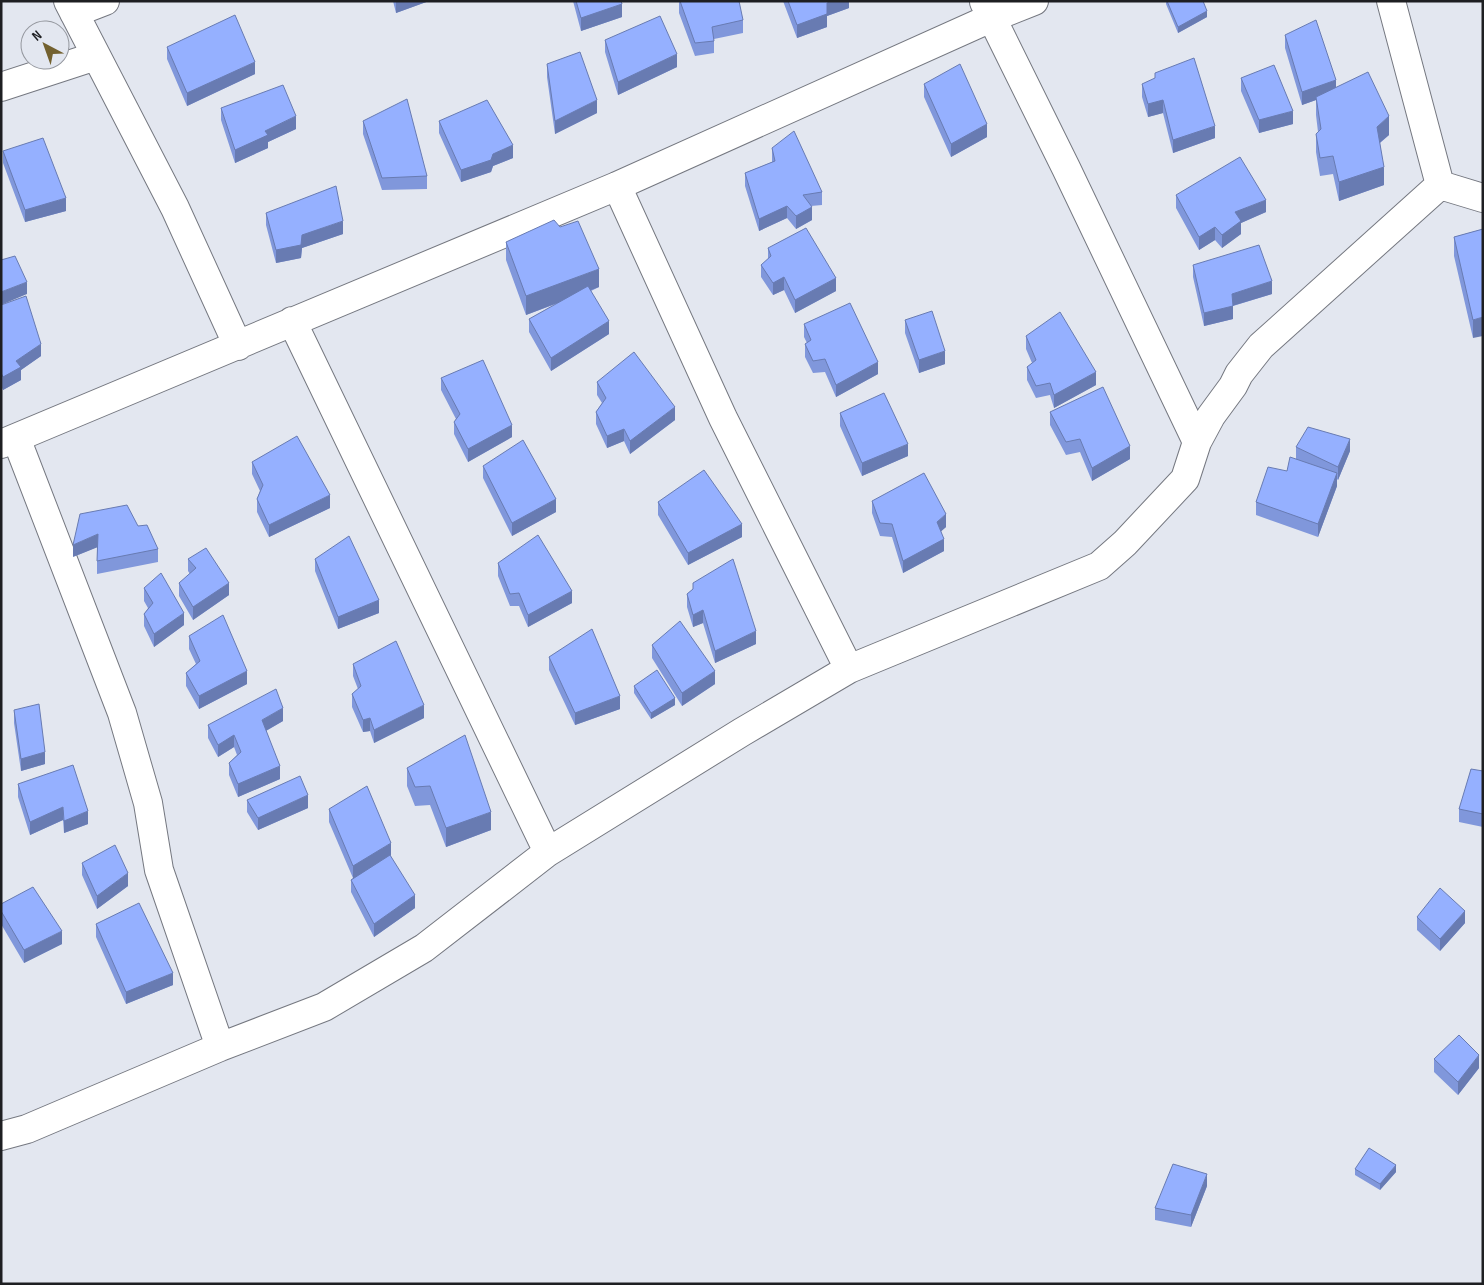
<svg xmlns="http://www.w3.org/2000/svg" width="1484" height="1285" font-family="'Sofia Sans Condensed',sans-serif">
  <style>
    .lines { fill: none; stroke-linecap: round; stroke-linejoin: round }
    .minor-casing { stroke: #757880; stroke-width: 30 }
    .minor { stroke: #fff; stroke-width: 28 }
    .wall { fill: #8097db }
    .shaded-wall { fill: #687bb2 }
    .building { fill: #95b0ff; stroke: #687bb2 }
  </style>
  <rect width="100%" height="100%" fill="#e3e7f0"/>
  <g class="lines">
    <!-- minor casing -->
    <g class="minor-casing">
      <path id="minor" d="M68 1 175 208 238 346
        M1391 1 1440 185
        M984 2 1066 168 1197 442
        M74 13 105 1
        M1 87 96 56
        M1440 185 1483 198
        M617 186 723 418 849 669
        M292 321 548 852
        M16 438 122 713 148 803 159 870 220 1047
        M1 444 617 186 991 18 1034 1
        M1 1136 27 1129 220 1047 324 1007 424 948 548 852 742 732 849 669 1099 566 1125 543 1185 479 1197 442 1211 416 1233 386 1239 374 1261 346 1440 185"/>
    </g>
    <!-- minor -->
    <use href="#minor" class="minor"/>
  </g>
  <!-- wall -->
  <path class="wall" d="M393 1H429L396 13Z
    M573 1H621L622 17 581 31Z
    M679 1 743 20V33L714 39V53L695 56 679 13Z
    M783 1H849V8L827 16V27L797 38Z
    M1166 1H1203L1207 17 1178 33 1166 4Z
    M1285 35 1336 87 1389 135 1380 143 1384 185 1339 201 1333 174 1320 176 1316 152V134L1318 132 1316 115V100L1302 105 1285 48Z
    M605 40 677 67 618 95 605 52Z
    M167 47 255 74 187 106 167 59Z
    M547 64 597 113 555 134 547 77Z
    M1241 78 1293 124 1259 133 1241 91Z
    M924 84 987 137 951 157 924 97Z
    M1142 84 1215 138 1173 153 1163 113 1148 117 1142 97Z
    M221 108 296 129 268 142V148L235 163 221 120Z
    M363 121 427 176V189L382 190 363 134Z
    M439 121 513 158 493 166 491 172 461 182 439 133Z
    M772 148 822 192V205L811 206 812 220 796 229 787 218 759 231 745 186V173L772 162Z
    M3 151 66 211 25 222 3 163Z
    M1176 195 1266 212 1241 223V234L1222 248 1215 240 1199 250 1176 208Z
    M266 213 343 234 302 248 301 258 276 263 266 225Z
    M1483 229 1473 338 1454 256V237Z
    M506 242 599 287 591 291 609 334 551 371 529 332V319L561 302 526 315 506 260Z
    M768 248 836 291 795 313 784 290 773 295 761 277V265L768 259Z
    M1193 265 1272 294 1233 306V319L1204 326 1193 277Z
    M1 305 41 356 21 370V380L3 390 1 386Z
    M905 320 945 364 919 373 905 333Z
    M804 324 878 374 836 397 825 372 813 373 805 357V344L807 343 804 337Z
    M1026 336 1096 385 1054 408 1050 395 1036 398 1027 380V367L1032 363 1026 349Z
    M441 378 512 437 468 462 454 434V422L456 419 441 390Z
    M597 382 675 420 630 454 624 441 607 448 596 424V412L602 403 597 395Z
    M1050 412 1130 459 1092 481 1080 452 1066 455 1050 425Z
    M840 413 908 456 862 476 840 426Z
    M1296 447 1350 451 1338 480 1337 479V486L1318 537 1256 515V502L1287 471 1296 459Z
    M252 462 330 508 269 537 257 512V499L260 491 252 474Z
    M483 466 556 512 512 536 483 478Z
    M872 501 946 527 941 531 944 551 903 573 892 537 880 536 872 513Z
    M658 502 742 537 688 565 658 515Z
    M138 526 158 549V562L97 574V547L73 557Z
    M188 559 229 595 193 620 179 596V583L190 574 188 571Z
    M315 559 379 613 338 629 315 571Z
    M498 563 572 603 528 627 519 606H510L498 576Z
    M693 583 756 644 715 663 703 623 693 627 687 607V594L693 589Z
    M144 588 184 625 154 647 144 626V614L148 608 144 601Z
    M189 636 247 684 199 709 186 686V673L196 664 189 649Z
    M652 645 715 684 682 706 652 658Z
    M549 657 620 709 575 725 549 670Z
    M353 664 424 718 374 743 370 731 363 732 352 707V694L358 689 353 676Z
    M634 686 675 705 651 719 634 693Z
    M14 710 45 764 21 771 14 723Z
    M283 721 266 731 280 779 238 797 229 775V763L237 755 234 747 218 757 208 738V725Z
    M407 768 491 830 446 847 430 805 415 806 407 786Z
    M1483 771V827L1459 822V809Z
    M18 784 88 824 64 833 63 820 30 835 18 797Z
    M247 800 308 808 258 830 247 812Z
    M329 809 390 855 415 908 374 937 351 892V880L353 878 329 822Z
    M82 863 128 886 97 909 82 875Z
    M1 904 62 944 24 963 1 924Z
    M1417 917 1465 923 1440 951 1417 930Z
    M96 924 173 985 126 1004 96 937Z
    M1434 1059 1479 1068 1458 1095 1434 1072Z
    M1355 1169 1396 1172 1380 1190 1355 1175Z
    M1207 1186 1191 1227 1155 1220V1208Z"/>
  <!-- shaded-wall -->
  <path class="shaded-wall" d="M396 1H429L396 13Z
    M833 1H849V8L827 16V27L797 38V25L827 3Z
    M622 4V17L581 31V18Z
    M1207 11V17L1178 33V27Z
    M677 54V67L618 95V82Z
    M255 62V74L187 106V93Z
    M1336 80V93L1316 97V100L1302 105V92Z
    M597 100V113L555 134V121Z
    M1163 100V113L1148 117V104Z
    M1293 111V124L1259 133V120Z
    M296 116V129L268 142V148L235 163V150L265 131Z
    M1389 116V135L1377 145V127Z
    M987 124V137L951 157V144Z
    M1215 126V138L1173 153V140Z
    M513 145V158L493 166 491 172 461 182V170L493 154Z
    M1384 167V185L1339 201V182Z
    M66 198V211L25 222V210Z
    M1266 200V212L1241 223V234L1222 248V235L1235 212Z
    M787 206V218L759 231V219Z
    M812 207V220L796 229V216Z
    M343 221V234L302 248 301 258 276 263V250L302 235Z
    M1215 227V240L1199 250V237Z
    M599 269V287L526 315V296Z
    M784 277V290L773 295V283Z
    M836 278V291L795 313V300Z
    M1272 281V294L1232 306V294Z
    M27 282V294L1 305V292Z
    M1233 306V319L1204 326V313Z
    M1483 317V336L1473 338V320Z
    M609 321V334L551 371V358Z
    M41 344V356L21 370V380L3 390V377L16 361Z
    M945 351V364L919 373V360Z
    M878 362V374L836 397V385Z
    M1096 372V385L1054 408V395Z
    M675 407V420L630 454V441Z
    M512 425V437L468 462V449Z
    M624 429V441L607 448V436Z
    M1350 439V451L1338 480V467Z
    M908 444V456L862 476V463Z
    M1130 446V459L1092 481V468Z
    M1337 473V486L1318 537V524Z
    M330 495V508L269 537V525Z
    M556 499V512L512 536V523Z
    M946 514V527L937 535V522Z
    M742 524V537L688 565V553Z
    M98 534V547L73 557V545Z
    M944 539V551L903 573V561Z
    M229 583V595L193 620V607Z
    M572 591V603L528 627V615Z
    M379 600V613L338 629V617Z
    M703 610V623L693 627V615Z
    M184 613V625L154 647V634Z
    M756 631V644L715 663V651Z
    M247 671V684L199 709V696Z
    M715 671V684L682 706V693Z
    M620 696V709L575 725V713Z
    M675 698V705L651 719V713Z
    M424 705V718L374 743V730Z
    M283 708V721L262 733V720Z
    M370 718V731L363 732V720Z
    M234 735V747L218 757V745Z
    M45 752V764L21 771V759Z
    M280 766V779L238 797V784Z
    M308 795V808L258 830V818Z
    M63 807V820L30 835V822Z
    M88 811V824L64 833V821Z
    M491 812V830L446 847V828Z
    M391 843V855L353 879V866Z
    M128 873V886L97 909V896Z
    M415 895V908L374 937V924Z
    M1465 911V923L1440 951V939Z
    M62 931V944L24 963V950Z
    M173 973V985L126 1004V992Z
    M1479 1055V1068L1458 1095V1082Z
    M1396 1165V1172L1380 1190V1184Z
    M1207 1174V1186L1191 1227V1215Z"/>
  <!-- building -->
  <path class="building" d="M576 1H621L622 4 581 18Z
    M680 1H739L743 20 712 27 714 41 695 43Z
    M788 1H833L827 3V14L797 25Z
    M1167 1H1203L1207 11 1178 27Z
    M235 15 255 62 187 93 167 47Z
    M660 16 677 54 618 82 605 40Z
    M1316 20 1336 80 1302 92 1285 35Z
    M580 52 597 100 555 121 547 64Z
    M1194 58 1215 126 1173 140 1163 100 1148 104 1142 84 1155 78V73Z
    M960 64 987 124 951 144 924 84Z
    M1274 65 1293 111 1259 120 1241 78Z
    M1368 72 1389 116 1377 127 1384 167 1339 182 1333 156 1320 158 1316 134 1321 129 1316 97Z
    M283 85 296 116 265 131 268 135 235 150 221 108Z
    M407 99 427 176 382 178 363 121Z
    M487 100 513 145 493 154 491 160 461 170 439 121Z
    M794 131 822 192 803 195 812 207 796 216 787 206 759 219 745 173 775 161 772 148Z
    M43 138 66 198 25 210 3 151Z
    M1240 157 1266 200 1235 212 1241 221 1222 235 1215 227 1199 237 1176 195Z
    M336 186 343 221 302 235 301 245 276 250 266 213Z
    M554 220 560 227 578 221 599 269 526 296 506 242Z
    M806 228 836 278 795 300 784 277 773 283 761 265 771 256 768 248Z
    M1483 229V317L1473 320 1454 237Z
    M1259 245 1272 281 1232 294 1233 306 1204 313 1193 265Z
    M15 256 27 282 1 292V260Z
    M588 286 609 321 551 358 529 319Z
    M26 296 41 344 16 361 21 367 3 377 1 373V305Z
    M850 303 878 362 836 385 825 359 813 361 805 344 811 340 804 324Z
    M932 311 945 351 919 360 905 320Z
    M1060 312 1096 372 1054 395 1050 383 1036 386 1027 367 1036 360 1026 336Z
    M634 352 675 407 630 441 624 429 607 436 596 412 606 398 597 382Z
    M483 360 512 425 468 449 454 422 460 414 441 378Z
    M1103 387 1130 446 1092 468 1080 439 1066 442 1050 412Z
    M884 393 908 444 862 463 840 413Z
    M1308 427 1350 439 1338 467 1296 447Z
    M297 436 330 495 269 525 257 499 263 485 252 462Z
    M523 440 556 499 512 523 483 466Z
    M1290 457 1337 473 1318 524 1256 502 1268 467 1287 471Z
    M704 470 742 524 688 553 658 502Z
    M924 473 946 514 937 522 944 539 903 561 892 524 880 523 872 501Z
    M127 505 138 526 147 525 158 549 97 561 98 534 73 545 80 514Z
    M538 535 572 591 528 615 519 593 510 594 498 563Z
    M349 536 379 600 338 617 315 559Z
    M206 548 229 583 193 607 179 583 196 568 188 559Z
    M733 559 756 631 715 651 703 610 693 615 687 594 693 589V583Z
    M161 573 184 613 154 634 144 614 153 603 144 588Z
    M223 615 247 671 199 696 186 673 200 661 189 636Z
    M680 621 715 671 682 693 652 645Z
    M592 629 620 696 575 713 549 657Z
    M396 641 424 705 374 730 370 718 363 720 352 694 361 686 353 664Z
    M657 670 675 698 651 713 634 686Z
    M276 689 283 708 262 720 280 766 238 784 229 763 241 752 234 735 218 745 208 725Z
    M39 704 45 752 21 759 14 710Z
    M465 735 491 812 446 828 430 786 415 787 407 768Z
    M73 765 88 811 64 821 63 807 30 822 18 784Z
    M1471 769 1483 771V814L1459 809Z
    M300 776 308 795 258 818 247 800Z
    M367 786 391 843 353 866 329 809Z
    M115 845 128 873 97 896 82 863Z
    M390 855 415 895 374 924 351 880Z
    M33 887 62 931 24 950 1 911V904Z
    M1440 888 1465 911 1440 939 1417 917Z
    M139 903 173 973 126 992 96 924Z
    M1459 1035 1479 1055 1458 1082 1434 1059Z
    M1369 1148 1396 1165 1380 1184 1355 1169Z
    M1173 1164 1207 1174 1191 1215 1155 1208Z"/>
  <!-- border -->
  <rect width="1484" height="1285" fill="none" stroke="#1e1f22" stroke-width="5"/>
  <!-- north arrow -->
  <g transform="translate(45 45) rotate(319)"><circle r="24" fill="#e3e7f0" stroke="#94979e"/>
  <path d="M0-4L9 19L0 12L-9 19Z" fill="#73612f"/>
  <text y="-8" font-size="14" font-weight="bold" text-anchor="middle" fill="#1e1f22">N</text>
  </g>
</svg>
